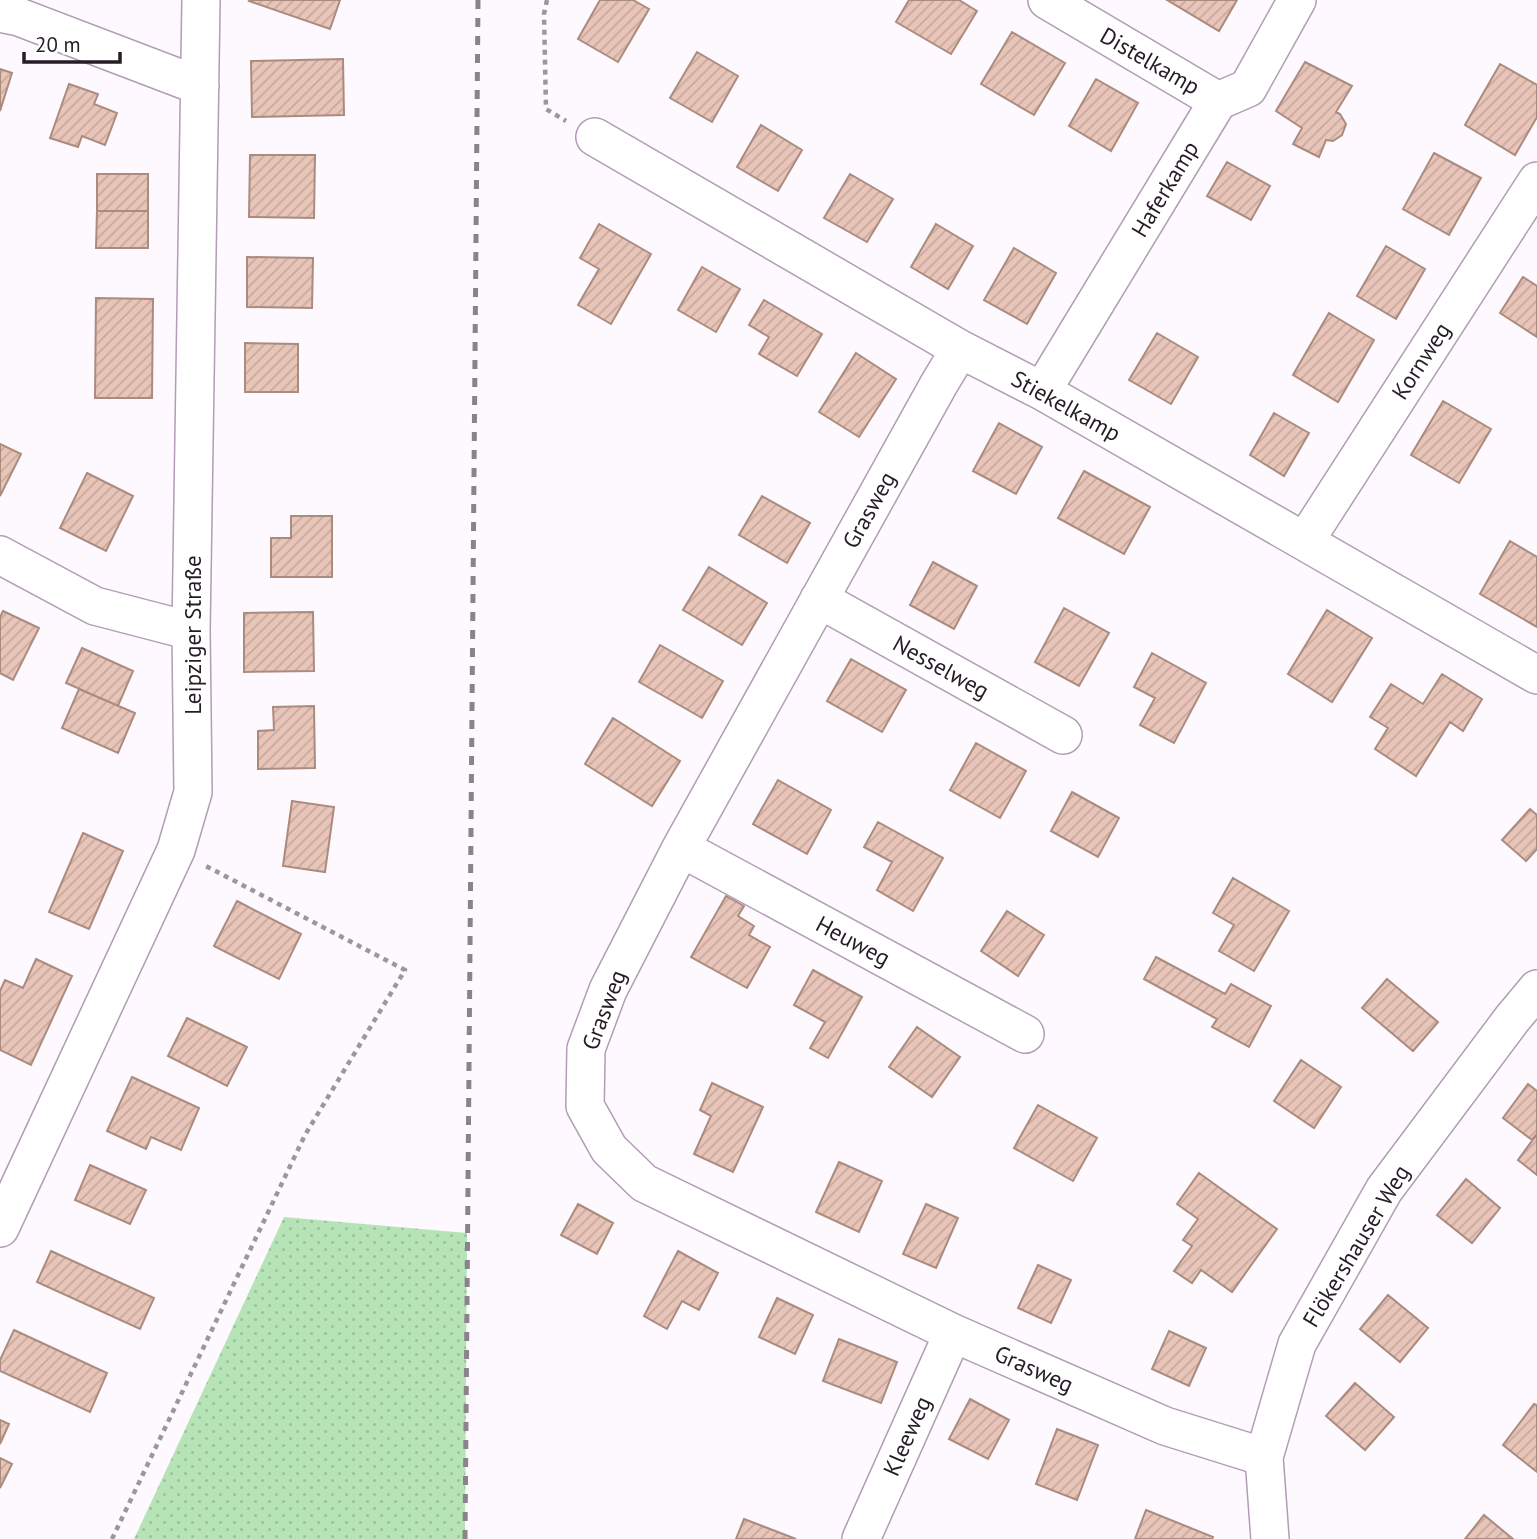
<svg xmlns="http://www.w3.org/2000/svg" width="1537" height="1539" font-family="'PT Sans',sans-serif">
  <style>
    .grass { fill: url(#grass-dots) }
    .building { fill: url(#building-hatch); stroke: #ac8b7f; stroke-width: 2 }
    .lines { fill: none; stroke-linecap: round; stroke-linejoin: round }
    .minor-casing { stroke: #b29cb6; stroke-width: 40 }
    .path { stroke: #9d969e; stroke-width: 4.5; stroke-dasharray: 5 5; stroke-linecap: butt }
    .minor { stroke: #fff; stroke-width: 37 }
    .rail { stroke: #8a838b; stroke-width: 5; stroke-dasharray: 9 9; stroke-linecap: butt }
    .labels { text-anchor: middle; stroke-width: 5; stroke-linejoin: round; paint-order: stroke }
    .street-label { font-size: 23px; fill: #251c26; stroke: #fff }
  </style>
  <defs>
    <pattern id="grass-dots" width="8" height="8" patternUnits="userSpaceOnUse" patternTransform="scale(1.75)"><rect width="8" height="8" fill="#b7e4b7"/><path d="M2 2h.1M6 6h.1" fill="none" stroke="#9dc39d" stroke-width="1.8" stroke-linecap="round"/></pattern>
    <pattern id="building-hatch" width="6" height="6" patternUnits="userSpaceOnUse" patternTransform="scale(1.75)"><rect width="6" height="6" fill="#e8c5b8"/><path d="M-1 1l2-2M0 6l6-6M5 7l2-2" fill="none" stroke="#c7a99e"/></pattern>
  </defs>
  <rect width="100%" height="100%" fill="#fdf9fe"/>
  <!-- grass -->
  <path class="grass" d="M284 1217 467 1233 465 1539H134Z"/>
  <!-- building -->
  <path class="building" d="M250 0H340L330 29 249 1Z
    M600 0H633L649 9 618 62 578 39Z
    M909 0H959L977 11 951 54 896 22Z
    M1167 0H1237L1219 31Z
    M1012 32 1065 63 1034 115 981 84Z
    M697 52 738 76 712 122 670 98Z
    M343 59 344 115 252 117 251 61Z
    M1305 62 1352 86 1336 112 1340 114 1346 124 1342 135 1333 141 1326 140 1319 157 1293 144 1302 128 1276 111Z
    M1500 64 1537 85V117L1515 155 1465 125Z
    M0 69 12 73 0 111Z
    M1096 79 1138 103 1111 151 1069 126Z
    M69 84 98 94 94 104 117 113 105 145 82 136 78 147 50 138Z
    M761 125 802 150 778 191 737 167Z
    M1434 153 1481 178 1449 235 1403 209Z
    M250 155H315L314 218 249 217Z
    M1227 162 1270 186 1251 220 1207 196Z
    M97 174H148V211H97Z
    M850 174 893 199 867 242 824 218Z
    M97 211H148V248H96Z
    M599 224 651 254 611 324 578 305 599 269 580 258Z
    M936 224 973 246 948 289 911 267Z
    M1386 246 1425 269 1396 319 1357 296Z
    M1014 248 1056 273 1027 324 984 300Z
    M247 257 313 258 312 308 247 307Z
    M702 267 740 289 716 332 678 310Z
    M1523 277 1537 286V337L1500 313Z
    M96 298 153 299 152 398H95Z
    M764 300 822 334 797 376 759 354 769 337 749 325Z
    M1329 313 1374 340 1338 402 1293 375Z
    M1157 333 1198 357 1171 404 1129 380Z
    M245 343 298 344V392H245Z
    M856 353 896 379 859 437 819 412Z
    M1443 401 1491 429 1459 483 1411 455Z
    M1274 413 1309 433 1284 476 1250 455Z
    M999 423 1042 447 1016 494 973 471Z
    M0 444 21 454 0 496Z
    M1084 471 1150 507 1124 554 1058 518Z
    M87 473 133 496 106 551 60 528Z
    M762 496 810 523 787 563 739 535Z
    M291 516H332V577H271V538H291Z
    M1510 541 1537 557V627L1480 594Z
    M933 562 977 586 954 629 910 605Z
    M709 567 767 603 742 645 683 610Z
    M1064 608 1109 633 1079 686 1035 662Z
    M1327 610 1372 638 1332 702 1288 674Z
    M3 611 39 628 13 680 0 673V617Z
    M313 612 314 671 244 672V613Z
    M660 645 723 681 702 718 639 682Z
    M82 648 133 671 118 706 66 683Z
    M1152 653 1206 683 1174 743 1140 725 1155 698 1134 687Z
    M851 659 906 690 882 732 827 701Z
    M1442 674 1482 699 1463 731 1450 722 1416 776 1375 749 1388 728 1370 717 1391 684 1423 704Z
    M79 689 135 713 118 753 62 728Z
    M314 706 315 768 258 769V731L274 730 273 707Z
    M613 718 680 761 652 806 585 764Z
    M976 743 1026 771 1000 818 950 790Z
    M778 780 831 810 807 854 753 824Z
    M1072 792 1119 818 1098 857 1051 831Z
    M292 801 334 807 325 872 283 866Z
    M1530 809 1537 815V849L1526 861 1502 840Z
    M878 822 943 858 913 911 877 890 892 862 864 847Z
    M83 833 123 851 89 929 49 912Z
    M1233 878 1289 911 1254 971 1219 951 1234 925 1213 913Z
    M726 896 744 906 738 916 754 926 749 935 770 947 747 988 691 957Z
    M237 901 301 934 279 979 214 946Z
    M1007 911 1044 935 1018 976 981 951Z
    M1156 957 1225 994 1231 984 1271 1006 1249 1047 1212 1027 1217 1019 1144 979Z
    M36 959 72 976 31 1065 0 1050V991L5 980 23 988Z
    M813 970 862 997 828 1058 810 1048 825 1022 794 1005Z
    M1387 979 1438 1022 1413 1051 1362 1008Z
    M187 1018 247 1047 227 1086 168 1056Z
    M917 1027 960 1057 932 1097 889 1067Z
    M1301 1060 1341 1087 1314 1128 1274 1101Z
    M132 1077 199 1108 181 1150 151 1137 146 1149 107 1131Z
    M712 1083 763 1107 733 1172 694 1154 711 1116 700 1110Z
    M1528 1084 1537 1091V1134L1532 1140 1503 1118Z
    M1038 1105 1097 1138 1073 1181 1014 1148Z
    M1537 1134V1175L1518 1160Z
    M839 1162 882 1181 859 1232 816 1212Z
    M90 1165 146 1190 130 1224 75 1200Z
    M1199 1173 1277 1229 1232 1292 1201 1270 1192 1283 1174 1271 1192 1246 1183 1240 1198 1219 1177 1204Z
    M1466 1179 1500 1208 1472 1243 1437 1215Z
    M578 1204 613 1223 597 1254 561 1235Z
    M926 1204 958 1218 936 1268 903 1254Z
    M51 1251 154 1298 140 1329 37 1282Z
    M678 1251 718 1273 699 1310 682 1301 667 1329 644 1316Z
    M1038 1265 1071 1280 1051 1323 1018 1308Z
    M1388 1295 1428 1328 1400 1362 1360 1329Z
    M777 1298 813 1315 795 1354 759 1337Z
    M14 1330 107 1373 90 1412 0 1371V1360Z
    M1169 1331 1206 1348 1189 1386 1152 1369Z
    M839 1339 897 1362 881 1403 823 1381Z
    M1355 1383 1394 1417 1365 1450 1326 1416Z
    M970 1399 1009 1420 988 1459 949 1439Z
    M1534 1404 1537 1405V1472L1503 1445Z
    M0 1420 9 1424 0 1444Z
    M1057 1429 1098 1445 1077 1500 1036 1484Z
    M0 1458 12 1464 0 1488Z
    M1146 1510 1213 1537 1212 1539H1135Z
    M1484 1515 1513 1539H1465Z
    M744 1519 796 1539H736Z"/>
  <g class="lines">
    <!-- minor casing -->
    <g class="minor-casing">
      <path id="minor" d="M1047 0 1218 101
        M0 13 19 17 200 86
        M595 137 960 349 1042 391 1537 675
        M960 349 939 384 681 848 608 990 586 1049 585 1106 609 1149 644 1183 953 1333 1165 1426 1264 1457
        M1042 391 1218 101 1248 88 1297 0
        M1305 541 1537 181
        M0 555 95 606 191 631
        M819 599 1063 735
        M681 848 1025 1034
        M0 1228 176 850 193 792 191 631 201 0
        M861 1539 953 1333
        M1270 1539 1264 1457 1297 1344 1384 1190 1512 1019 1537 989"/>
    </g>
    <!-- path -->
    <path class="path" d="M547 0 544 14 546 109 566 121
      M112 1539 305 1135 405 970 204 865"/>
    <!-- minor -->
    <use href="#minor" class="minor"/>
    <!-- rail -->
    <path class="rail" d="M465 1539 478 0"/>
  </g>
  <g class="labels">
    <!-- street labels -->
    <g class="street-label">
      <text transform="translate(1150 61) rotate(30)" y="8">Distelkamp</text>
      <text transform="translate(1165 189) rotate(-59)" y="8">Haferkamp</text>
      <text transform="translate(1421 361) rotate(-57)" y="8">Kornweg</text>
      <text transform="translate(1066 406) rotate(29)" y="8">Stiekelkamp</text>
      <text transform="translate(869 510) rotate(-61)" y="8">Grasweg</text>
      <text transform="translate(193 635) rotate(-90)" y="8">Leipziger Straße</text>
      <text transform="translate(941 667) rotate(29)" y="8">Nesselweg</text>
      <text transform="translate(853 941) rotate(28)" y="8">Heuweg</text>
      <text transform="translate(604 1010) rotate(-69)" y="8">Grasweg</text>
      <text transform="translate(1356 1246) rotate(-59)" y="8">Flökershauser Weg</text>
      <text transform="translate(1034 1369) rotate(24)" y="8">Grasweg</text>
      <text transform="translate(907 1436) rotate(-66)" y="8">Kleeweg</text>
    </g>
  </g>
  <!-- scale -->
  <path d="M24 52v10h96v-10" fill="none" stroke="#251c26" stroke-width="3.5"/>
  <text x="35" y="52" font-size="21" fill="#251c26" stroke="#ffffff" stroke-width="5" paint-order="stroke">20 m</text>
</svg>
